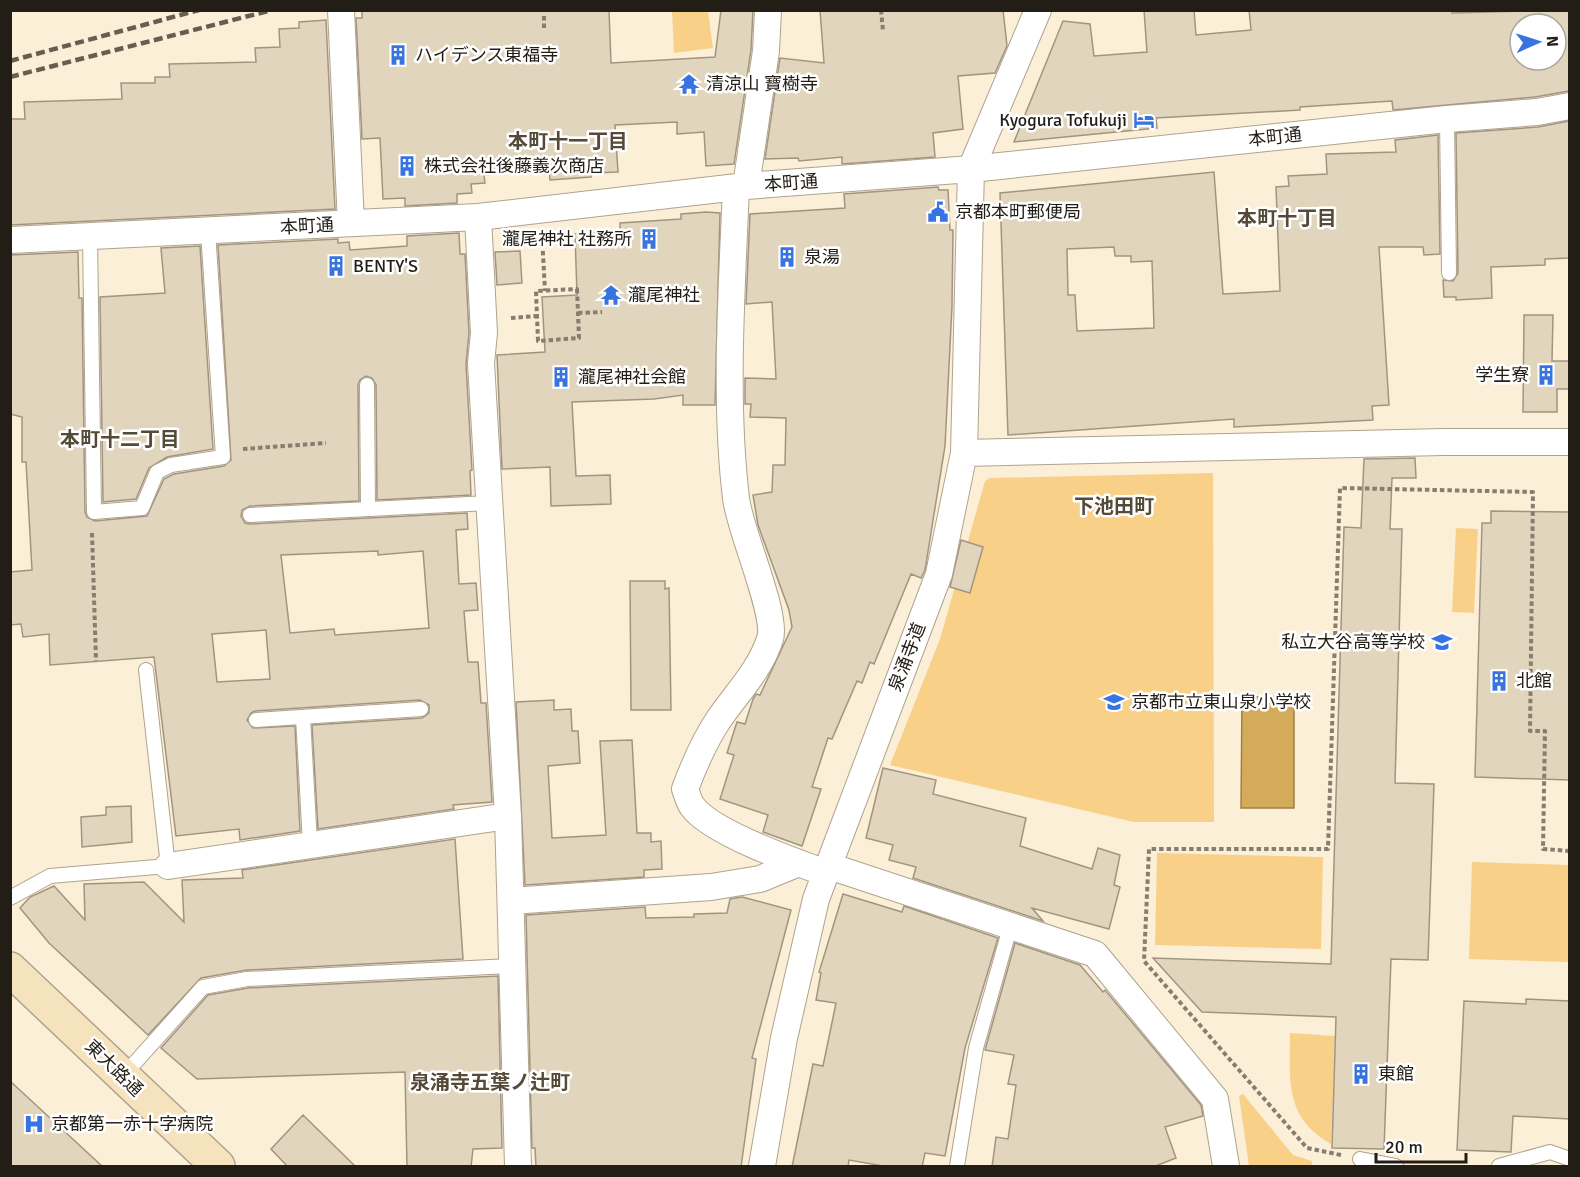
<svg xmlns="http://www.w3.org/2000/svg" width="1580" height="1177" font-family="Signika,'Noto Sans JP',sans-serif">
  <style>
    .green { fill: #f9d087 }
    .water { fill: #d4aa5b; stroke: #9f8046; stroke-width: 1.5 }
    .building { fill: #e2d5be; stroke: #a29580; stroke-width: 1.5; fill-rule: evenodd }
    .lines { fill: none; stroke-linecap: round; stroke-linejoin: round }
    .service-casing { stroke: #afa38d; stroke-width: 16 }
    .minor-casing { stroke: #afa38d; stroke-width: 28 }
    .secondary-casing { stroke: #afa38d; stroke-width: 36 }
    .path { stroke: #867e6f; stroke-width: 4; stroke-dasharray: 4.5 3; stroke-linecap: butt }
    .service { stroke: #fff; stroke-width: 14 }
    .minor { stroke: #fff; stroke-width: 26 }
    .secondary { stroke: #f5e3bd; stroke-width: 33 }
    .rail { stroke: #655e51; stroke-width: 4.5; stroke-dasharray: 9 4.5; stroke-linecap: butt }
    .labels { text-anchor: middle; stroke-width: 5; stroke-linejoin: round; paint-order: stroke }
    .poi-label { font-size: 18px; fill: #221d15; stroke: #fff; text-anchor: start }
    .street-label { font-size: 18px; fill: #221d15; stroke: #fff }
    .neighbourhood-label { font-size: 20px; font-weight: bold; fill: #554a37; stroke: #fff }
  </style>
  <rect width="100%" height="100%" fill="#fcefd8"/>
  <!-- green -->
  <path class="green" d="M672 11H708L713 48 674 53Z
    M1213 473 1214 822H1134L890 765 940 639 985 481 990 478Z
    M1456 528 1478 529 1474 613 1452 612Z
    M1157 853 1323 857 1321 949 1155 945Z
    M1472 862 1569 865V962L1469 959Z
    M1290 1033 1335 1036 1331 1144C1284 1118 1290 1080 1290 1033Z
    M1243 1094 1293 1155 1312 1161V1165L1249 1166 1239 1096Z"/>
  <!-- water -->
  <path class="water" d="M1294 696V808H1241L1242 697Z"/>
  <!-- building -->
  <path class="building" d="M362 10H609L611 63 715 57 721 10H753L751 50 734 164 706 166 704 132 677 134V122L615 125 618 172 591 173V177L550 180 549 170 484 175 485 183 471 184 472 193 457 194V203L405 206V198L383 199 380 138 362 139 356 18H362Z
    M820 10H1003L1007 46 995 73 958 76 963 129 933 133 935 157 842 164V157L799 161 798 158 765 159 780 58 824 63Z
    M1144 10H1194L1196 35 1251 30 1249 10H1452V13L1569 10V91L1535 97 1393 110 1392 101 1300 107V110L1156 118 1157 128 1014 142 1063 21 1090 24 1094 56 1147 52ZM1520 24H1556V60H1520Z
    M326 20 335 209 10 225V119H25L24 102 122 99 121 83H155V77H170L169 64 256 62 255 48 280 47 279 29 299 28V22Z
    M1569 121V258L1545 259V265L1491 267 1492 298 1456 300V297H1444L1443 280 1453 281 1458 273 1456 133 1538 127Z
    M1438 135 1440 254 1424 255 1423 247H1379L1389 405 1372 406 1373 420 1234 427V419L1008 435 1000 193 1214 172 1223 294 1280 291 1276 187 1289 186 1288 176 1327 174 1326 154 1396 152 1395 140ZM1114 247 1115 256H1131V262L1152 261 1154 328 1077 331 1075 295H1068L1067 249Z
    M938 187 939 190H948L950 230H953L952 306 945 446 925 570 921 578 911 574 874 664 870 662 862 683 857 681 832 739 828 738 812 787 821 789 802 846 763 832 768 815 720 799 734 755 727 753 737 722 745 724 753 699 756 694 760 695 792 627 789 610 758 525 753 495 772 492 773 465H785L786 418 750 417 751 404H745V378L776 379 772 302 746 304 750 214 845 208 844 194Z
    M706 212 720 213 715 405H683V395L654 399 572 402 576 476 610 475 611 504 551 506 550 467 502 469 497 355 545 352 542 297 577 295 575 234 616 232 620 231V223L681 219V214Z
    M459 233 460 254H465L469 333 466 364 472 470 470 471 471 495 377 500 376 385 372 378 366 376 360 380 358 385 359 501 250 506 242 510 241 516 245 523 250 524 467 513 468 529 456 530 459 584 476 583 478 610 464 611 468 662H478L481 703H486L492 802 453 805 454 809 318 829 312 725 422 718 429 713V705L420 700 255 711 251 713 247 720 253 728 295 726 300 831 240 840 239 829 176 836 154 657 50 665 49 634 23 637 21 624 10 625V572L32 570 26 462H22V417L10 414V255L78 252 79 298H82L85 512 87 517 95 521 147 516 164 479 174 474 224 466 231 460 218 245 338 239V243L349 242 350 250 407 246V236ZM378 551V555L423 551 429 628 335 635 334 629 290 633 281 555ZM266 630 270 679 217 682 212 634Z
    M200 246 213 449 167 457 149 468 136 499 103 502 100 297 165 293 161 248Z
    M520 251 522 283 497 285 495 252Z
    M1524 315H1553L1552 361H1569V389H1557V412H1523Z
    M1415 458 1416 478H1392L1390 529H1402L1395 783 1434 784 1428 960 1391 959 1384 1149 1332 1148 1336 1017 1202 1012 1153 958 1331 964 1344 527 1361 528 1364 459Z
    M1491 511 1569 512V780L1475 777 1482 523H1491Z
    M961 540 983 547 970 593 950 587Z
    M630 581H665V589L669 588 671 710H631Z
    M554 700V710L571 709 572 731H578L580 763 548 766 552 838 606 835 600 741 632 740 637 833H651V842L661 841 662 869 644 870V877L525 885 516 702Z
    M883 768 936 780 933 794 1026 818 1020 846 1092 869 1098 848 1120 855 1114 885 1120 887 1109 929 1032 908 1043 921 913 878 916 867 889 860 893 845 866 838Z
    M131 806 132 842 82 847 81 817 106 815V807Z
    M455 839 463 959 247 970 201 978 148 1035 49 943 20 908 30 897 54 886 85 920 84 884 144 882 184 922 182 880 243 878 242 870Z
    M843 894 902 912 904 906 998 938 965 1048 945 1156 925 1153 922 1167H889L849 1160 848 1167H792L813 1064 823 1066 836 1003 816 1000 821 973 819 972Z
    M742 897 791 910 752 1058 756 1059 741 1167H536L535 1148H532L526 915 645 907 646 918 694 917V914L727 913 730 899Z
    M1015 943 1080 965 1103 992 1105 990 1201 1105 1203 1116 1165 1127 1176 1158 1153 1167H992L996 1137 1008 1139 1016 1085 1008 1084 1014 1055 985 1050Z
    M498 976 502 1148 473 1149 471 1167H407L405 1072 197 1079 161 1048 208 995 248 988Z
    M1526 999 1569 1001V1119L1513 1116 1511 1152 1457 1150 1464 1001 1526 1004Z
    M10 1081 103 1167H10Z
    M303 1115 356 1167H288L271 1149Z"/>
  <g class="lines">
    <!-- service casing -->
    <g class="service-casing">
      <path id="service" d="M1447 119 1449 273
        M90 237 94 512 142 508 157 472 171 465 223 457 208 231
        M367 385 368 509
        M250 515 489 503
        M303 717 310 844
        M256 720 421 709
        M10 898 50 876 168 866 146 670
        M123 1076 203 987 247 979 512 966
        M1360 1159 1396 1166
        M957 1166 976 1048 1011 924
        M1499 1166 1550 1152 1570 1159"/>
    </g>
    <!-- minor casing -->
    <g class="minor-casing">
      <path id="minor" d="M341 10 351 223
        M746 186 766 51 768 10
        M736 187C732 287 724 399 736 498 739 529 778 615 770 639 760 670 737 693 719 719 704 741 694 765 685 789 687 794 689 802 692 806 710 832 795 862 826 873
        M478 217 484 333 481 363 508 816 518 1166
        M10 240 478 217 746 186 971 169 1447 119 1537 112 1570 106
        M964 453 1443 442H1570
        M168 866 508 816
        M829 866 1095 954 1215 1099 1226 1166
        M511 901 711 887 760 879 799 863
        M762 1166 784 1038 816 899 939 574 964 453 971 169 1038 10"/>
    </g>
    <!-- secondary casing -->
    <g class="secondary-casing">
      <path id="secondary" d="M10 969 218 1166"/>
    </g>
    <!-- path -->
    <path class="path" d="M881 10 883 31
      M544 16V29
      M542 236 545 291
      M577 289 579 338 538 341 536 291Z
      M578 313 602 312
      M511 318 537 316
      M243 449 326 443
      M92 533 96 661
      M1341 1155 1307 1148 1144 961 1149 849H1328L1340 488 1533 492 1530 731H1545L1543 849 1570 851"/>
    <!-- service -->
    <use href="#service" class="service"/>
    <!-- minor -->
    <use href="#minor" class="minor"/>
    <!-- secondary -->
    <use href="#secondary" class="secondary"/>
    <!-- rail -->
    <path class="rail" d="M10 61 199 10
      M10 77 272 10"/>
  </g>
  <!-- icons -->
  <defs>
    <g id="building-bare" transform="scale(1.62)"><path d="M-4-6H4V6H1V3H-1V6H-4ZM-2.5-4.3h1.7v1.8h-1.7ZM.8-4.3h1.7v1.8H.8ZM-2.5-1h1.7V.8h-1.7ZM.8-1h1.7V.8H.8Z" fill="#3773e1" stroke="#fff" stroke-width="2.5" paint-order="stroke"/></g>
    <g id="temple-bare" transform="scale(1.62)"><path d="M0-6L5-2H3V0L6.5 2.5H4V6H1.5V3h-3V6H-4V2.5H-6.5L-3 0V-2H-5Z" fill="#3773e1" stroke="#fff" stroke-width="2.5" paint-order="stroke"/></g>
    <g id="hotel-bare" transform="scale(1.62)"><path d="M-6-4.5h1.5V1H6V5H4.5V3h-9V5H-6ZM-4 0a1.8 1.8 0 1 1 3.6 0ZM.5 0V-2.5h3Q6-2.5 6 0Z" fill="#3773e1" stroke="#fff" stroke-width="2.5" paint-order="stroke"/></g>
    <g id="civic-bare" transform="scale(1.62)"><path d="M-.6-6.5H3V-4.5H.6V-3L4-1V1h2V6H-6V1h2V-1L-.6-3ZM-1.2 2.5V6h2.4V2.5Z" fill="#3773e1" stroke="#fff" stroke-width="2.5" paint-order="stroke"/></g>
    <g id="school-bare" transform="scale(1.62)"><path d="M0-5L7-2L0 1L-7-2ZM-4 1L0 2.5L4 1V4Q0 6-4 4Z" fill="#3773e1" stroke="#fff" stroke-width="2.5" paint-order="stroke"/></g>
    <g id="hospital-bare" transform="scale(1.62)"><path d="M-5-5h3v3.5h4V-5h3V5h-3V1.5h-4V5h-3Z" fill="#3773e1" stroke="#fff" stroke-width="2.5" paint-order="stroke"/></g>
  </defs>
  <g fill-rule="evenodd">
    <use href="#building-bare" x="398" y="55"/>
    <use href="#temple-bare" x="689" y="84"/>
    <use href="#hotel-bare" x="1144" y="120"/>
    <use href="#building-bare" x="407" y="166"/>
    <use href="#civic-bare" x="938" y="212"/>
    <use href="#building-bare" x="649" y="239"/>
    <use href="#building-bare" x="787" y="257"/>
    <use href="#building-bare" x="336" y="266"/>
    <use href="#temple-bare" x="611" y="295"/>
    <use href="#building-bare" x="1546" y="375"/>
    <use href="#building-bare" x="561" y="377"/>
    <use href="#school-bare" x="1442" y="642"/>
    <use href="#building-bare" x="1499" y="681"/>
    <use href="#school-bare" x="1114" y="702"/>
    <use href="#building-bare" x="1361" y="1074"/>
    <use href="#hospital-bare" x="34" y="1124"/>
  </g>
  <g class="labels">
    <!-- poi labels -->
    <g class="poi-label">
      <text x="415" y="61">ハイデンス東福寺</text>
      <text x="706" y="90">清涼山 寶樹寺</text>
      <text x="1127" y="126" text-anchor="end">Kyogura Tofukuji</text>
      <text x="424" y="172">株式会社後藤義次商店</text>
      <text x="955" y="218">京都本町郵便局</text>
      <text x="632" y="245" text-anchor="end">瀧尾神社 社務所</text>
      <text x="804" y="263">泉湯</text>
      <text x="353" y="272">BENTY'S</text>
      <text x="628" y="301">瀧尾神社</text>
      <text x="1529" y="381" text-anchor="end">学生寮</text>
      <text x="578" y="383">瀧尾神社会館</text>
      <text x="1425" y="648" text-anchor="end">私立大谷高等学校</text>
      <text x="1516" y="687">北館</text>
      <text x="1131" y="708">京都市立東山泉小学校</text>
      <text x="1378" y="1080">東館</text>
      <text x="51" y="1130">京都第一赤十字病院</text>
    </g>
    <!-- street labels -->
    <g class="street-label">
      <text transform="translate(1275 137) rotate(-6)" y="6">本町通</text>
      <text transform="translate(791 183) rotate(-4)" y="6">本町通</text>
      <text transform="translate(307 226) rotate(-3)" y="6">本町通</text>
      <text transform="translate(907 657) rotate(-69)" y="6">泉涌寺道</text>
      <text transform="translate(114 1068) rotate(44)" y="6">東大路通</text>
    </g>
    <!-- neighbourhood labels -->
    <g class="neighbourhood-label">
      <text x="568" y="148">本町十一丁目</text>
      <text x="1287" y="225">本町十丁目</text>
      <text x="120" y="446">本町十二丁目</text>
      <text x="1114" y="513">下池田町</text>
      <text x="490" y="1089">泉涌寺五葉ノ辻町</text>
    </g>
  </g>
  <!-- border -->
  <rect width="1580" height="1177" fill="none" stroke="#221d15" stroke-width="24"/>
  <!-- north arrow -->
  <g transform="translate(1538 42) rotate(87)"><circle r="28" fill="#ffffff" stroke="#a7a5a1" stroke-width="1.5"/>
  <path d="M0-4.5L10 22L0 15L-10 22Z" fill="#3773e1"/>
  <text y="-9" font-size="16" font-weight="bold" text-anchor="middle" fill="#221d15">N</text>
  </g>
  <!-- scale -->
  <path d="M1376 1153v9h90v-9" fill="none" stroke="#221d15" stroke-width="3"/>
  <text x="1385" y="1153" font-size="18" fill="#221d15" stroke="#ffffff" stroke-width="4.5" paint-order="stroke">20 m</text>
</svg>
